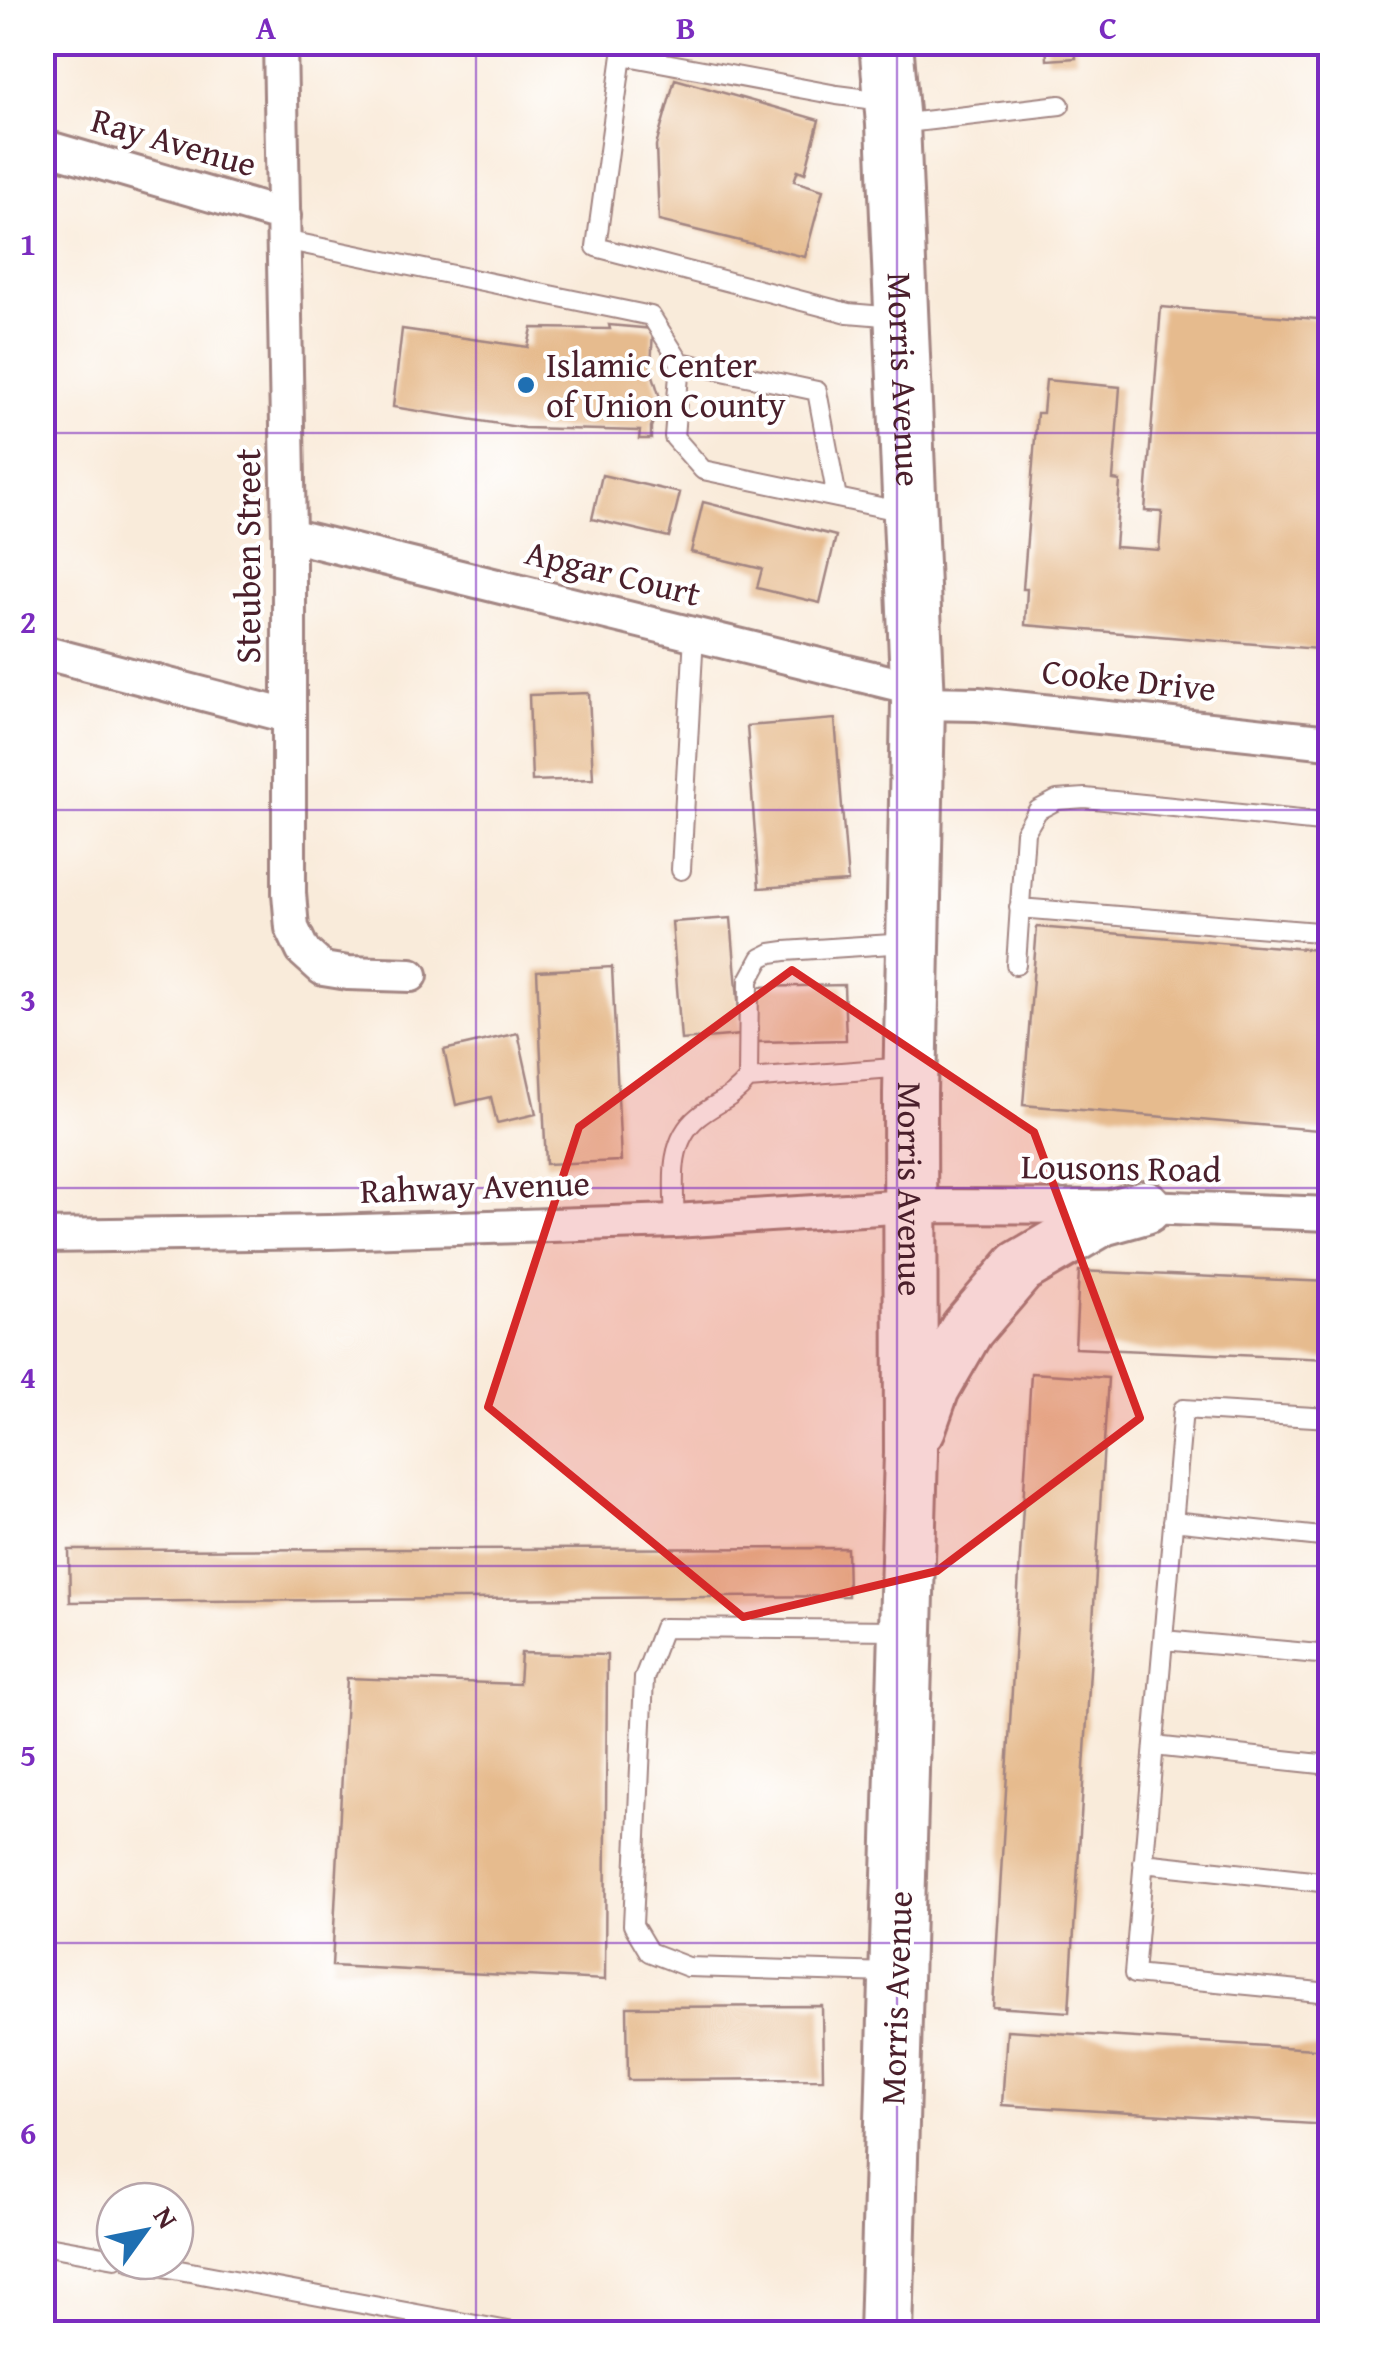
<svg xmlns="http://www.w3.org/2000/svg" width="1373" height="2376" font-family="'Gentium Book Plus',serif">
  <style>
    .building { fill: #e6bb8e }
    .lines { fill: none; stroke-linecap: round; stroke-linejoin: round }
    .service-casing { stroke: #a28582; stroke-width: 22 }
    .minor-casing { stroke: #a28582; stroke-width: 38 }
    .primary-casing { stroke: #a28582; stroke-width: 58 }
    .service { stroke: #fff; stroke-width: 18 }
    .minor { stroke: #fff; stroke-width: 32 }
    .primary { stroke: #fff; stroke-width: 52 }
    .marked { fill: #d62828; fill-opacity: 0.2; stroke: #d62828; stroke-width: 8; stroke-linejoin: round }
    .grid { fill: none; stroke: #7b2cbf; stroke-width: 2.5; stroke-opacity: 0.55 }
    .poi-dot { fill: #1f6fb2; stroke: #fff; stroke-width: 4 }
    .labels { text-anchor: middle; stroke-width: 8; stroke-linejoin: round; paint-order: stroke }
    .street-label { font-size: 35px; fill: #4a1f2b; stroke: #fff }
    .poi-label { font-size: 35px; fill: #4a1f2b; stroke: #fff; text-anchor: start }
    .neatline { fill: none; stroke: #7b2cbf; stroke-width: 4 }
    .grid-label { font-size: 32px; text-anchor: middle; font-weight: bold; fill: #7b2cbf }
  </style>
  <rect width="100%" height="100%" fill="#fff"/>
  <filter id="ink" filterUnits="userSpaceOnUse"><feTurbulence type="fractalNoise" baseFrequency=".01" numOctaves="2"/><feDisplacementMap in="SourceGraphic" scale="20" xChannelSelector="R" yChannelSelector="G"/><feConvolveMatrix kernelMatrix="1 2 1 2 8 2 1 2 1" color-interpolation-filters="sRGB"/></filter>
  <filter id="wash" filterUnits="userSpaceOnUse"><feTurbulence type="fractalNoise" baseFrequency=".0048" numOctaves="4" result="noise"/><feDisplacementMap in="SourceGraphic" scale="40" xChannelSelector="R" yChannelSelector="G"/><feGaussianBlur stdDeviation="2.25" result="paint"/><feColorMatrix in="noise" values="0 0 0 0 0 0 0 0 0 0 0 0 0 0 0 0 0 1.4 0 .05"/><feComposite in="paint" operator="in"/></filter>
  <g filter="url(#wash)">
    <rect width="100%" height="100%" fill="#f9ebda"/>
    <g id="blocks">
      <!-- building -->
      <path class="building" d="M1046 42H1075L1076 58 1047 60Z
        M675 79 819 120 805 173 798 170 794 181 823 190 805 257 659 221 656 146Z
        M1161 307 1330 320 1326 383H1330V650L1025 625 1027 589H1023L1037 413H1043L1046 380 1120 387 1113 480 1120 481 1115 547 1159 550 1162 512 1145 511Z
        M609 325 653 329 651 369 661 401 651 427V439H639L640 431 524 428 393 407 402 329 528 347 532 328 610 329Z
        M602 475 680 493 669 537 592 519Z
        M703 502 836 536 820 603 757 588 762 569 691 552Z
        M589 693 593 779 532 781 529 695Z
        M835 719 848 882 759 888 747 726Z
        M731 918 741 1035 681 1040 672 922Z
        M1037 927 1330 951V1131L1023 1105Z
        M612 967 621 1161 546 1164 537 971Z
        M844 985 846 1040 757 1042 755 987Z
        M518 1033 536 1114 497 1123 491 1097 456 1105 444 1050Z
        M1079 1271 1330 1282V1359L1075 1348Z
        M1031 1373 1108 1378 1069 2012 993 2007Z
        M847 1548 848 1596 70 1602 69 1550Z
        M521 1653 607 1655 605 1980 332 1966 347 1678 519 1684Z
        M822 2006 823 2079 628 2080 627 2007Z
        M1007 2030 1330 2050V2125L1002 2105Z"/>
    </g>
  </g>
  <g filter="url(#ink)">
    <use href="#blocks" fill-opacity="0" stroke="#a28582" stroke-width="2.5"/>
    <g class="lines">
      <!-- service casing -->
      <g class="service-casing">
        <path id="service" d="M884 101 837 95 622 55 596 247 848 313 896 317
          M898 124 1060 105
          M284 240 651 316 680 362
          M837 498 817 391 680 362 674 437 703 470 904 512
          M681 870 694 634
          M1019 908 1330 933
          M1016 965 1025 832 1038 810 1057 800 1085 798 1330 823
          M748 1079 907 1067
          M675 1221C674 1186 667 1142 698 1117 718 1101 730 1101 748 1079L749 980 761 958 771 953 785 951 907 943
          M1330 1418 1183 1409 1134 1974 1330 1993
          M1173 1521 1330 1538
          M1163 1640 1330 1655
          M1154 1746 1330 1765
          M1143 1863 1330 1883
          M890 1973 688 1967 649 1952 633 1925 644 1678 663 1628 901 1630
          M42 2245 115 2258
          M131 2261 524 2334"/>
      </g>
      <!-- minor casing -->
      <g class="minor-casing">
        <path id="minor" d="M280 42 289 535V893L292 928 303 951 323 969 348 973 411 975
          M42 146 284 216
          M289 535 917 689
          M42 652 288 716
          M918 703 978 704 1330 742
          M42 1236 329 1232 675 1221 909 1206 1145 1207 1330 1214"/>
      </g>
      <!-- primary casing -->
      <g class="primary-casing">
        <g id="primary">
          <path id="s1" d="M886 42 893 124 918 703 910 1094 911 1453 886 2334"/>
          <path d="M919 1428 933 1388 967 1329 1020 1267 1102 1219 1145 1207"/>
        </g>
      </g>
      <!-- service -->
      <use href="#service" class="service"/>
      <!-- minor -->
      <use href="#minor" class="minor"/>
      <!-- primary -->
      <use href="#primary" class="primary"/>
    </g>
  </g>
  <!-- marked area -->
  <path class="marked" d="M792 970 1034 1132 1140 1418 937 1571 743 1617 488 1407 579 1127Z"/>
  <!-- grid -->
  <path class="grid" d="M476 42V2334M897 42V2334M42 433H1330M42 810H1330M42 1188H1330M42 1566H1330M42 1943H1330"/>
  <!-- markers -->
  <circle class="poi-dot" cx="526" cy="385" r="10"/>
  <g class="labels">
    <!-- street labels -->
    <g class="street-label">
      <text transform="translate(174 142) rotate(16)" y="12">Ray Avenue</text>
      <text dy="12" stroke="none"><textPath href="#s1" startOffset="338">Morris Avenue</textPath></text>
      <text transform="translate(248 556) rotate(-90)" y="12">Steuben Street</text>
      <text transform="translate(613 573) rotate(14)" y="12">Apgar Court</text>
      <text transform="translate(1129 680) rotate(6)" y="12">Cooke Drive</text>
      <text transform="translate(1121 1168) rotate(1)" y="12">Lousons Road</text>
      <text transform="translate(475 1187) rotate(-2)" y="12">Rahway Avenue</text>
      <text dy="12" stroke="none"><textPath href="#s1" startOffset="1148">Morris Avenue</textPath></text>
      <text transform="translate(896 1998) rotate(-88)" y="12">Morris Avenue</text>
    </g>
    <!-- poi labels -->
    <g class="poi-label">
      <text x="546" y="377">Islamic Center<tspan x="546" dy="40">of Union County</tspan></text>
    </g>
  </g>
  <!-- margin -->
  <rect width="1373" height="2376" fill="none" stroke="#fff" stroke-width="110"/>
  <!-- north arrow -->
  <g transform="translate(145 2231) rotate(57)"><circle r="48" fill="#ffffff" stroke="#b7a5aa" stroke-width="2.5"/>
  <path d="M0-8L18 38L0 25L-18 38Z" fill="#1f6fb2"/>
  <text y="-15" font-size="28" font-weight="bold" text-anchor="middle" fill="#4a1f2b">N</text>
  </g>
  <rect x="55" y="55" width="1263" height="2266" class="neatline"/>
  <g class="grid-label">
    <text x="266" y="39">A</text>
    <text x="686" y="39">B</text>
    <text x="1108" y="39">C</text>
    <text x="28" y="255">1</text>
    <text x="28" y="633">2</text>
    <text x="28" y="1011">3</text>
    <text x="28" y="1388">4</text>
    <text x="28" y="1766">5</text>
    <text x="28" y="2144">6</text>
  </g>
</svg>
